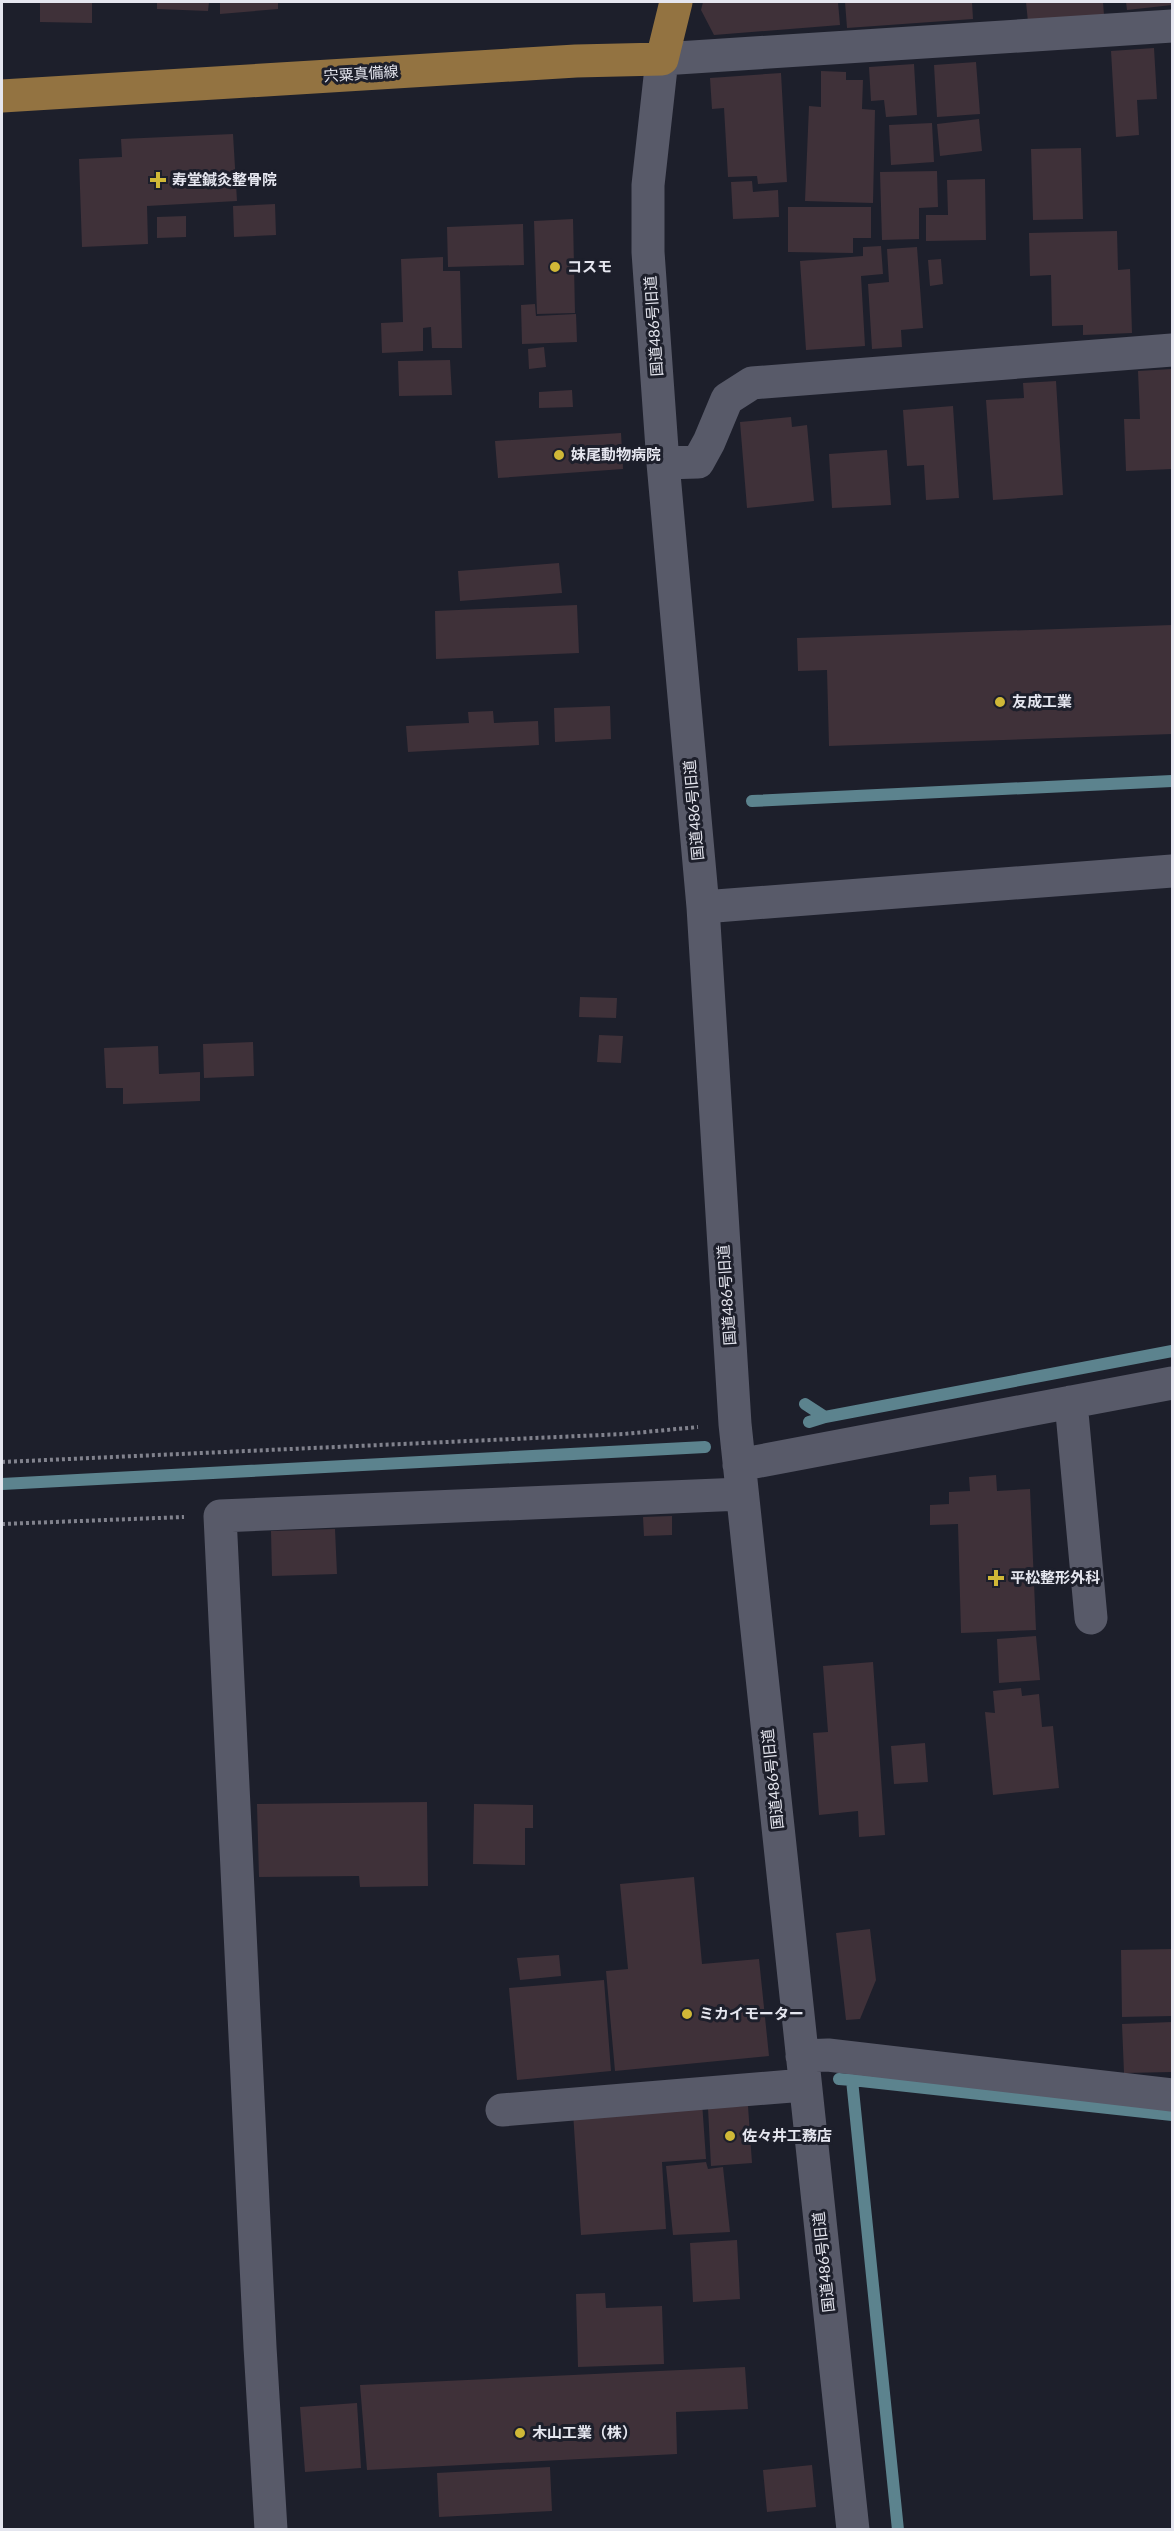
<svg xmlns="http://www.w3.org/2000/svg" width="1174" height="2531" font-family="Lato,'Noto Sans JP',sans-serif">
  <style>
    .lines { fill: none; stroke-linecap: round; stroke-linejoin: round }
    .stream { stroke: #5c838e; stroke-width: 12 }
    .building { fill: #3f3139 }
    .path { stroke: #81828d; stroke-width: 4; stroke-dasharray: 3 3; stroke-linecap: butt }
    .minor { stroke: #585a69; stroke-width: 33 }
    .major { stroke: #937341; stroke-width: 33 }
    .poi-dot { fill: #d0b837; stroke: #1d1f2b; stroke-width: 2 }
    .labels { text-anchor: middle; stroke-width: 6; stroke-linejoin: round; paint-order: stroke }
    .street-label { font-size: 15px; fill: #e5e6ef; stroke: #1d1f2b }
    .poi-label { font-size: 15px; font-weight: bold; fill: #e5e6ef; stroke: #1d1f2b; text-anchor: start }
  </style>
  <rect width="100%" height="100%" fill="#1d1f2b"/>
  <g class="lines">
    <!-- stream -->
    <path class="stream" d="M752 801 1172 781
      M805 1404 825 1417
      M809 1422 825 1417 1172 1351
      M2 1484 705 1447
      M839 2079 852 2080
      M898 2530 852 2080 1172 2115"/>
  </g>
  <!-- building -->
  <path class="building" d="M40 2H92V23L40 22Z
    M157 2H209L208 11 157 9Z
    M220 2H278V9L220 14Z
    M703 2H838L840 25 714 35 701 10Z
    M845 2H972L973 19 847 28Z
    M1026 2H1103L1104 15 1028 22Z
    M1126 2H1172V5L1127 10Z
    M1154 48 1157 99 1137 100 1139 135 1116 137 1111 51Z
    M976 62 980 114 937 117 934 65Z
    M914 64 917 115 886 117 884 100 871 101 869 67Z
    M821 71 846 72V80H863L862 109 875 110 873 203 805 201 809 106 821 107Z
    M781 73 787 182 758 184 757 176 728 177 724 108 712 109 710 78Z
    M979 119 982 151 940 156 937 124Z
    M932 123 934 162 891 165 889 125Z
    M233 134 237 201 147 206 148 244 82 247 79 159 122 157 121 139Z
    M1081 148 1083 219 1033 220 1031 149Z
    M937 171 938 207 919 208V239L882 240 880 172Z
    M985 179 986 240 926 241V215H948L947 180Z
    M752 181 753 192 778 190 779 217 733 219 731 182Z
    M275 204 276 235 234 237 233 206Z
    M788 207H871V238H853V253L788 252Z
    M186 216V237L157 238V217Z
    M573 219 575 313 537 314 534 221Z
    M523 224 524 265 448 267 447 227Z
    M1117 231 1118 270 1130 269 1132 333 1083 335V325L1052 326 1051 275 1030 276 1029 233Z
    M881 246 883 274 861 276 865 346 806 350 800 261 863 256V247Z
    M917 247 923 328 901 330 902 347 872 349 868 284 889 282 887 249Z
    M443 257V271H460L462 348H432L431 327 423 328V351L382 353 381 323 403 322 401 259Z
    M941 259 943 284 930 286 928 260Z
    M535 304 536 316 576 314 577 342 522 344 521 305Z
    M544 347 546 367 529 369 528 349Z
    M450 360 452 395 399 396 398 361Z
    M1172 369V469L1126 471 1124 419H1140L1138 371Z
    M1056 381 1063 495 993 500 986 400 1024 398 1023 383Z
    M572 390 573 407 539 408V392Z
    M953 406 959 498 926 500 924 465 907 466 903 410Z
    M791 417 792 427 807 425 814 501 747 508 740 422Z
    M621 433 623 469 498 478 495 441Z
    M887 450 891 505 832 508 829 454Z
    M559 563 562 593 460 601 458 571Z
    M577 605 579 653 436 659 435 611Z
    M1172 625V734L829 746 827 670 798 671 797 638Z
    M610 706 611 739 555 742 554 708Z
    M493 711 494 723 538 721 539 745 408 752 406 726 469 723 468 712Z
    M580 997 617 998 616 1018 579 1017Z
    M599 1035 623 1036 621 1063 597 1062Z
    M253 1042 254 1076 204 1078 203 1044Z
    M158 1046 159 1074 200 1072V1101L123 1104V1088H106L104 1048Z
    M996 1475 997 1491 1030 1489 1036 1630 961 1633 958 1524 930 1525V1505L949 1504V1492L970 1491 969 1477Z
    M672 1516V1535L644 1536 643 1517Z
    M335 1529 337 1574 272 1576 271 1531Z
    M1036 1636 1040 1680 999 1683 997 1639Z
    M873 1662 885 1835 859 1837 858 1811 819 1815 813 1733 828 1732 823 1666Z
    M1021 1688 1022 1696 1039 1694 1042 1727 1053 1726 1059 1788 993 1795 985 1712 995 1713 993 1691Z
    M925 1743 928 1782 894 1784 891 1746Z
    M427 1802 428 1886 360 1887 359 1876 259 1877 257 1804Z
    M474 1804 533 1805V1828H525V1865L473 1864Z
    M694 1877 702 1964 759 1959 769 2056 615 2071 606 1971 628 1969 620 1884Z
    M870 1929 876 1980 860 2019 846 2020 836 1933Z
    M1172 1949V2016L1122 2017 1121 1950Z
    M559 1955 561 1976 520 1980 517 1958Z
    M604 1980 611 2071 517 2080 509 1988Z
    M1172 2022V2072L1124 2073 1122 2024Z
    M702 2102 706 2159 662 2162 666 2229 581 2235 573 2112Z
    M748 2106 752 2163 711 2166 708 2108Z
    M706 2162 708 2169 723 2167 730 2232 673 2235 666 2166Z
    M737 2240 740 2299 693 2302 690 2243Z
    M605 2293 606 2308 662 2306 664 2364 578 2367 576 2294Z
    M745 2367 748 2409 676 2412 677 2454 367 2470 360 2385Z
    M357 2403 361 2468 305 2472 300 2407Z
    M812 2465 816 2507 767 2512 763 2470Z
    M550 2467 552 2511 439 2517 437 2473Z"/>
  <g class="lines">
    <!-- path -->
    <path class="path" d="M2 1462 624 1434 698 1427
      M2 1524 184 1517"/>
    <!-- minor -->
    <path class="minor" d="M663 463 698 462 709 442 727 399 752 383 1172 350
      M703 907 1172 871
      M1071 1402 1091 1618
      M739 1465 1172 1383
      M802 2056 828 2055 1172 2095
      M502 2110 804 2085
      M271 2530 260 2347 220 1516 742 1494
      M853 2530 735 1424 703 907 663 463 648 252V185L662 59 1172 26"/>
    <!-- major -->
    <path class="major" d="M2 96 576 61 662 59 676 2"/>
  </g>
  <!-- markers -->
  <g class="poi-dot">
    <path d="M155 171h6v6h6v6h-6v6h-6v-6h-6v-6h6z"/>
    <circle cx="555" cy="267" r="6"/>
    <circle cx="559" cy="455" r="6"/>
    <circle cx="1000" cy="702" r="6"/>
    <path d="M993 1569h6v6h6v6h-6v6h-6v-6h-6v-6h6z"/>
    <circle cx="687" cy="2014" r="6"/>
    <circle cx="730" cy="2136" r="6"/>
    <circle cx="520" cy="2433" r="6"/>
  </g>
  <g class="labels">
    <!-- street labels -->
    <g class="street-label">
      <text transform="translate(361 74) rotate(-4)" y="5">宍粟真備線</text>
      <text transform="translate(654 326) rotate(-94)" y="5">国道486号旧道</text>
      <text transform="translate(694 810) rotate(-95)" y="5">国道486号旧道</text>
      <text transform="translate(727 1295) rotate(-94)" y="5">国道486号旧道</text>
      <text transform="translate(773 1779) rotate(-96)" y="5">国道486号旧道</text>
      <text transform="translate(824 2262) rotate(-96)" y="5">国道486号旧道</text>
    </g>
    <!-- poi labels -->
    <g class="poi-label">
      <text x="172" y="185">寿堂鍼灸整骨院</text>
      <text x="567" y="272">コスモ</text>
      <text x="571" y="460">妹尾動物病院</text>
      <text x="1012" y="707">友成工業</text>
      <text x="1010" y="1583">平松整形外科</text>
      <text x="699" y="2019">ミカイモーター</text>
      <text x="742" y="2141">佐々井工務店</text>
      <text x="532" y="2438">木山工業（株）</text>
    </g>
  </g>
  <!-- border -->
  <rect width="1174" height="2531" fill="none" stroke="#e5e6ef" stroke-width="6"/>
</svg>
